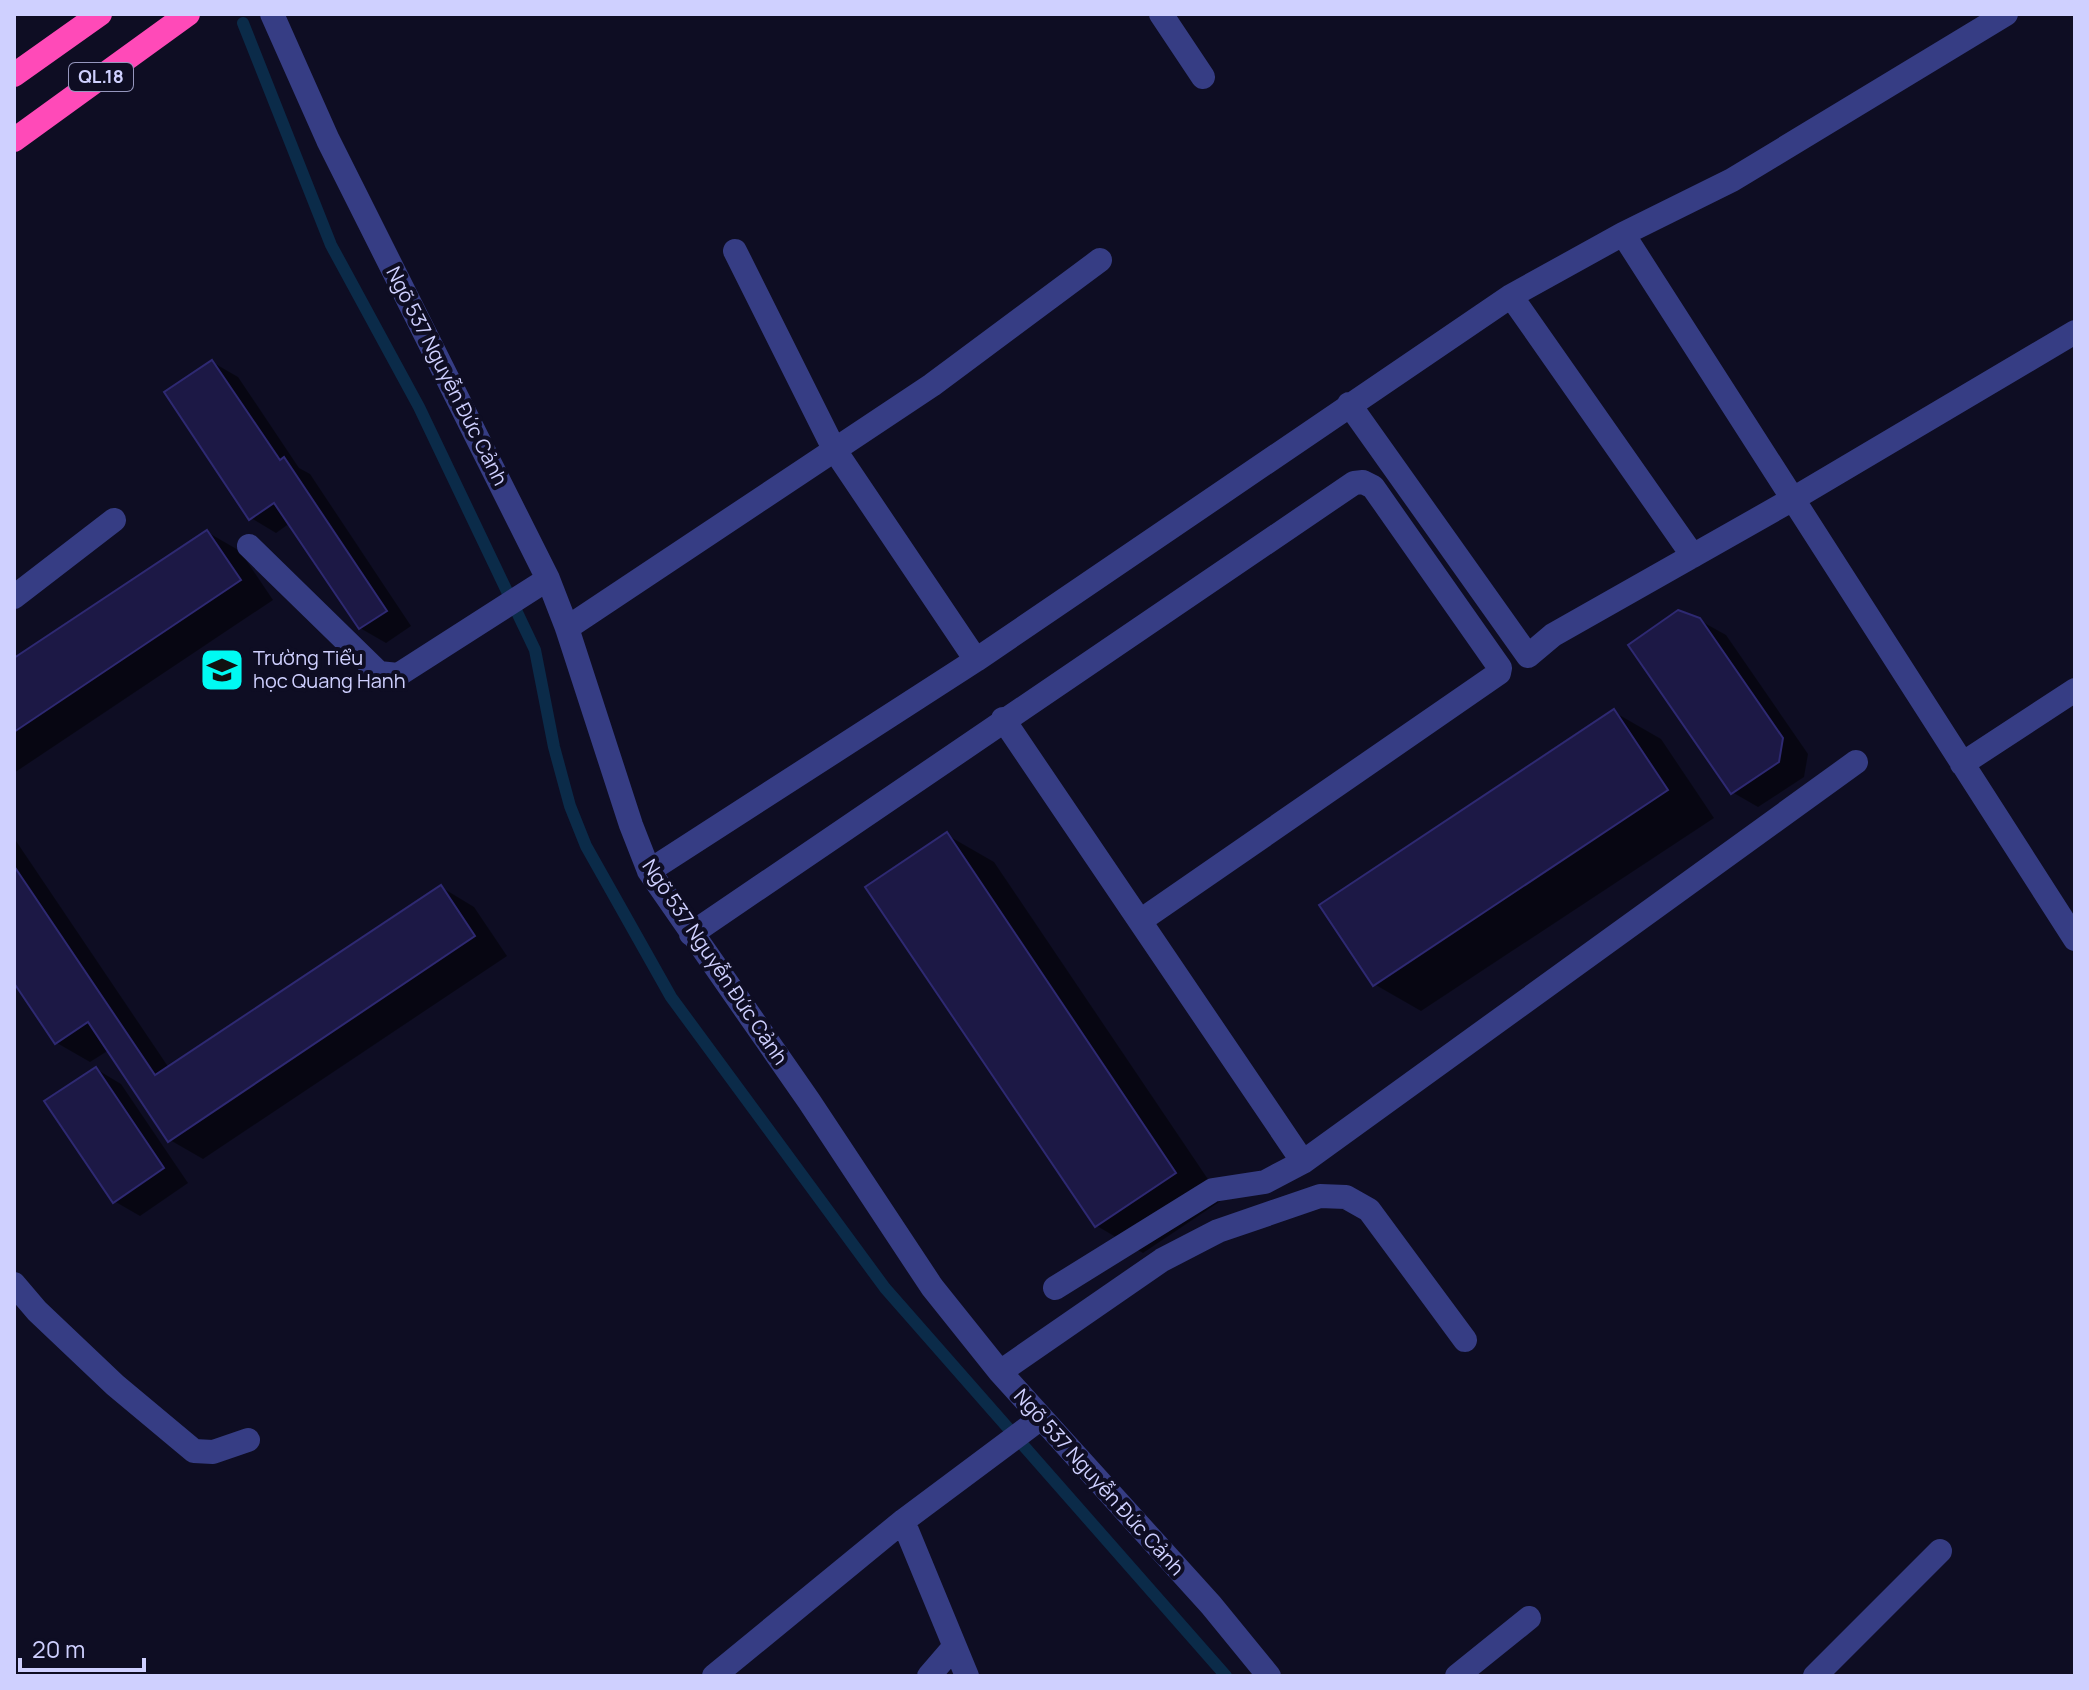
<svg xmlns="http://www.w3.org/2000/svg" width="2089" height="1690" font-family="Manrope,sans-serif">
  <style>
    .shadow { fill: #0007 }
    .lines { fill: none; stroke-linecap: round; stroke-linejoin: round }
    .stream { stroke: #0b2b49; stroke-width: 12 }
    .building { fill: #1c1845; stroke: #2e2972; stroke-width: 2 }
    .minor { stroke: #363d84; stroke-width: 24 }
    .highway { stroke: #ff4ab8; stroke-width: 24 }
    .labels { text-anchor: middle; stroke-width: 8; stroke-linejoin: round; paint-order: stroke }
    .shield { fill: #0e0d23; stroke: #9596bd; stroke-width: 2 }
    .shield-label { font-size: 18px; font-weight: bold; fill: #cfd0ff }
    .street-label { font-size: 20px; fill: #cfd0ff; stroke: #0e0d23 }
    .poi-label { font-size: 20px; fill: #cfd0ff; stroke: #0e0d23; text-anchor: start }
  </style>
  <rect width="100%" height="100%" fill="#0e0d23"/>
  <!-- shadow -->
  <path class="shadow" d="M212 362 238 377 299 468 310 474 411 626 386 643 360 628 290 523 276 533 251 518Z
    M207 532 240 551 273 600 14 773V661Z
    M1699 620 1726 635 1808 754 1804 777 1758 807 1732 792Z
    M1614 712 1661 739 1714 818 1421 1011 1374 984Z
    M947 835 994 862 1222 1200 1143 1253 1097 1226Z
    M14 838 169 1068 441 887 474 907 507 956 203 1159 170 1140 109 1050 90 1062 57 1043 14 979Z
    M96 1069 121 1084 188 1183 140 1216 114 1201Z"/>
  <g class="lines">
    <!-- stream -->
    <path class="stream" d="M243 23 331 245 419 407 535 650 554 747 570 806 586 846 671 997 885 1288 1226 1676"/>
  </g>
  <!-- building -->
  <path class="building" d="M212 360 280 460 284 457 387 611 359 629 274 503 249 520 164 392Z
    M207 530 241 580 14 732V658Z
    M1678 610 1700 618 1783 738 1779 762 1731 794 1628 645Z
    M1614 709 1668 790 1373 986 1319 905Z
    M947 832 1176 1173 1095 1227 865 887Z
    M14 866 155 1075 441 885 475 936 168 1142 88 1022 55 1044 14 983Z
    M96 1067 164 1168 113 1203 44 1101Z"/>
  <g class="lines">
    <!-- minor -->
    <path class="minor" d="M272 14 328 140 548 579 567 628 631 825 649 871 809 1101 932 1287 1000 1372 1211 1605 1269 1676
      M1161 14 1203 77
      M1623 234 2075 939
      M735 251 834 449 976 660
      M1511 296 1693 556
      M1349 404 1528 656 1553 635 1793 499 2075 332
      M249 546 379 673 398 675 548 579
      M14 597 114 520
      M567 628 932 385 1100 260
      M1003 719 1303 1162
      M1962 764 2075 690
      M649 871 976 660 1511 296 1623 234 1732 180 2006 14
      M691 934 1354 483 1363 482 1373 487 1500 668 1499 673 1140 921
      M14 1284 37 1311 115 1385 194 1451 213 1452 248 1440
      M1055 1288 1213 1190 1265 1182 1303 1162 1856 762
      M1000 1372 1162 1260 1218 1231 1320 1196 1346 1197 1369 1210 1465 1340
      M903 1521 967 1676
      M714 1676 903 1521 1041 1418
      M929 1676 954 1647
      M1457 1676 1529 1618
      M1815 1676 1940 1551"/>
    <!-- highway -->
    <path class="highway" d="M14 75 100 14
      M14 140 188 14"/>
  </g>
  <!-- icons -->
  <defs>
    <g id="school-square" transform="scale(2.3)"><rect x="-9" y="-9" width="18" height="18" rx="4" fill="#00faf3" stroke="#0e0d23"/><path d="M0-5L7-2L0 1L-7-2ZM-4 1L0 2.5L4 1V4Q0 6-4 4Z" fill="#111"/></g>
  </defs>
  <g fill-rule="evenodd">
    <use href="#school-square" x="222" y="670"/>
  </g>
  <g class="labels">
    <!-- shield labels -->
    <rect class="shield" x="69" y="63" width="64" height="28" rx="6"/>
    <g class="shield-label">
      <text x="101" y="83">QL.18</text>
    </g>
    <!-- street labels -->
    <g class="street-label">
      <text transform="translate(447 376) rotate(63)" y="7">Ngõ 537 Nguyễn Đức Cảnh</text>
      <text transform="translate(715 962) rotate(56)" y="7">Ngõ 537 Nguyễn Đức Cảnh</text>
      <text transform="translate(1099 1482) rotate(48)" y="7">Ngõ 537 Nguyễn Đức Cảnh</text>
    </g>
    <!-- poi labels -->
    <g class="poi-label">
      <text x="253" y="665">Trường Tiểu<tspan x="253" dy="23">học Quang Hanh</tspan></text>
    </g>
  </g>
  <!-- border -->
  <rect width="2089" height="1690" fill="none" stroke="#cfd0ff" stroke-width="32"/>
  <!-- scale -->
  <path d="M20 1658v12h124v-12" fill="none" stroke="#cfd0ff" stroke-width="4"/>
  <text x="32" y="1658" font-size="24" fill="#cfd0ff" stroke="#0e0d23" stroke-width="6" paint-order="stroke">20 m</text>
</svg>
